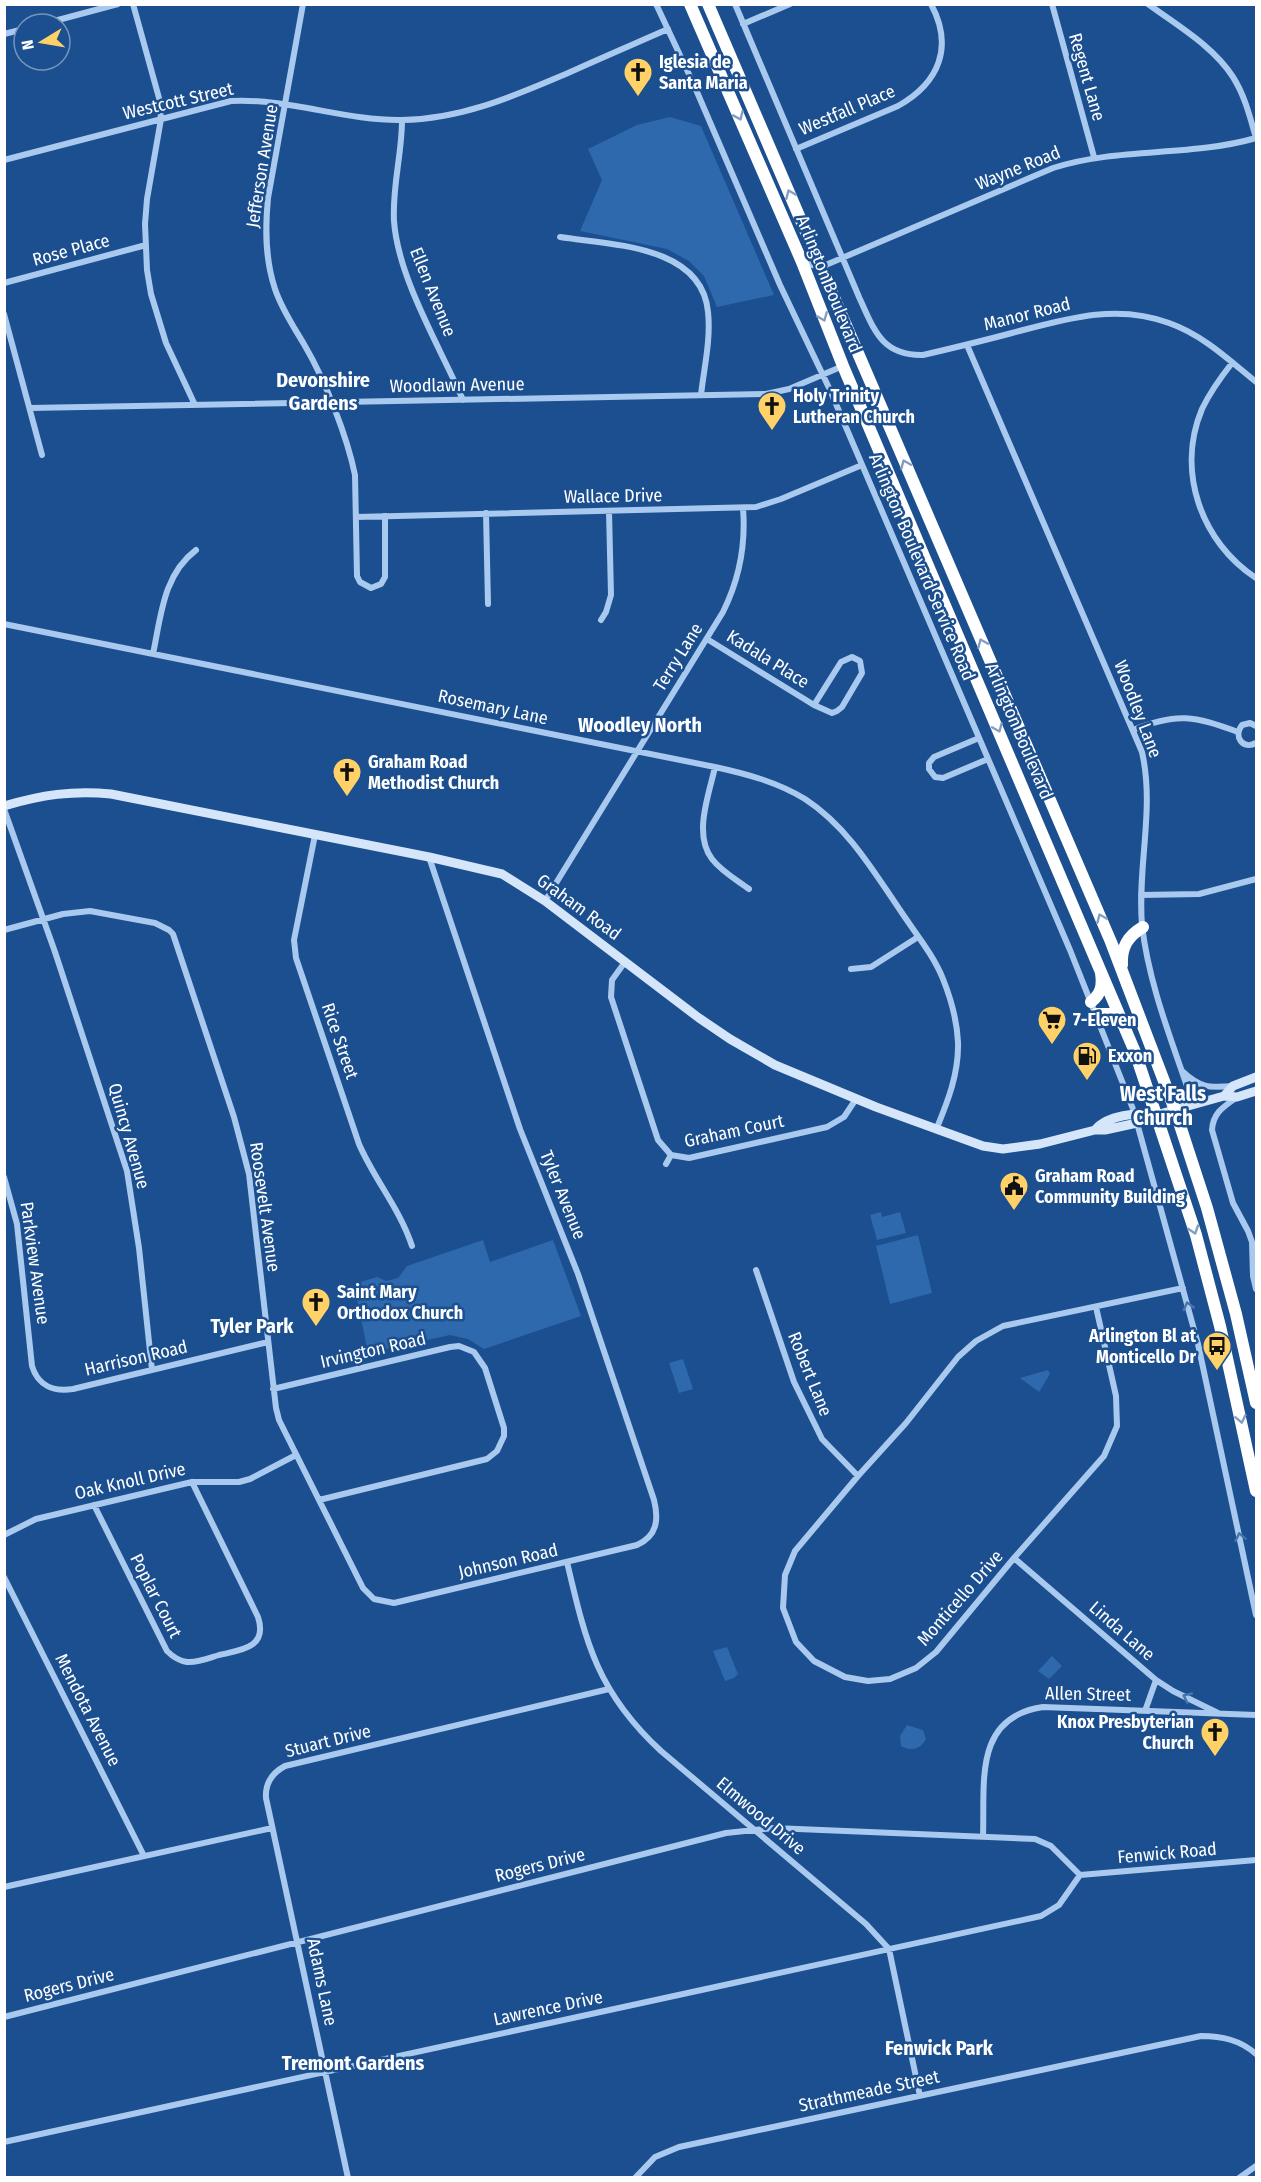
<svg xmlns="http://www.w3.org/2000/svg" width="1261" height="2182" font-family="'Fira Sans Condensed',sans-serif">
  <style>
    .green { fill: #2e69ad }
    .lines { fill: none; stroke-linecap: round; stroke-linejoin: round }
    .street { stroke: #a9c9ee; stroke-width: 6 }
    .secondary { stroke: #d6e6fa; stroke-width: 9 }
    .highway { stroke: #fff; stroke-width: 12 }
    .oneway { stroke: #829ec1 }
    .oneway2 { stroke: #4674ac }
    .labels { text-anchor: middle; stroke-width: 5; stroke-linejoin: round; paint-order: stroke }
    .poi-label { font-size: 18px; font-weight: bold; fill: #fff; stroke: #1b4f8f; text-anchor: start }
    .street-label { font-size: 18px; fill: #fff; stroke: #1b4f8f }
    .neighbourhood-label { font-size: 20px; font-weight: bold; fill: #fff; stroke: #1b4f8f }
    .quarter-label { font-size: 21px; font-weight: bold; fill: #fff; stroke: #1b4f8f }
  </style>
  <rect width="100%" height="100%" fill="#1b4f8f"/>
  <!-- green -->
  <path class="green" d="M670 117 701 126 774 295 717 307 704 276 689 261 667 249 580 231 602 180 588 149 637 125Z
    M881 1212 882 1217 900 1212 906 1233 877 1240 870 1215Z
    M918 1235 932 1293 890 1304 876 1246Z
    M483 1240 490 1262 553 1240 581 1316 484 1349 468 1339 450 1335 368 1353 354 1284 377 1277 386 1281 398 1278 407 1266Z
    M683 1359 693 1389 679 1393 669 1363Z
    M1048 1370 1050 1374 1039 1392 1020 1378Z
    M727 1647 738 1674 734 1678 725 1681 713 1651Z
    M1052 1656 1062 1666 1049 1679 1038 1671Z
    M907 1725 923 1730 926 1739C921 1749 911 1752 901 1746L900 1736Z"/>
  <g class="lines">
    <!-- street -->
    <path class="street" d="M133 4 159 98 161 119 147 199 145 224 147 270 151 294 166 343 195 405
      M303 4 268 198C265 229 265 259 275 289 282 310 294 327 305 346 325 380 347 436 355 475L357 576 360 582 371 588 381 584 385 577V516
      M656 4 694 85 780 285 830 390 1070 950 1135 1114
      M735 4 859 297C874 329 881 356 923 355 953 348 982 341 1012 333 1065 319 1116 303 1169 323 1203 335 1229 360 1256 382
      M1052 4 1094 157
      M1148 4C1178 26 1213 46 1233 77 1245 96 1250 117 1256 138
      M43 24 118 4
      M743 24 790 4
      M4 34 24 29
      M402 120C402 154 392 187 394 221 398 278 440 347 463 400
      M796 149 898 106C939 83 954 47 931 4
      M4 160 231 101C288 98 345 121 402 120 462 119 514 96 568 73 601 58 634 44 668 29
      M560 237C611 245 702 245 708 312 711 339 704 368 701 395
      M803 263 821 267 1053 168C1119 147 1190 157 1256 138
      M4 283 146 245
      M4 314 42 455
      M967 345 1142 752C1155 809 1137 867 1142 925 1149 987 1174 1046 1193 1104
      M1232 363C1221 377 1210 392 1202 409 1176 471 1201 542 1256 578
      M30 408 766 394 789 389 843 366
      M486 513 488 604
      M356 517 756 507 781 499 862 465
      M601 620 606 612 611 595 609 511
      M4 624 715 767C747 774 777 782 805 799 848 827 874 872 902 913 916 934 934 956 943 979 951 999 957 1021 958 1042 959 1073 948 1101 936 1130
      M707 639 814 705
      M153 654C161 616 163 575 196 550
      M852 657 860 661 862 673 842 707 837 711 832 713 814 705 841 662Z
      M1256 726 1250 723 1242 725C1233 737 1243 750 1256 743
      M1133 730C1177 712 1194 716 1238 732
      M979 738 934 757 929 763V769L935 777 943 778 988 759
      M715 767C709 795 693 834 712 859 722 872 737 880 749 889
      M4 809 55 952 127 1171 139 1248 152 1370
      M315 835 294 940 296 958 359 1144C374 1179 400 1209 412 1246
      M1141 895 1199 894 1256 879
      M545 901 723 612C740 578 746 545 743 508
      M4 930 63 914 90 911 155 923 169 930 173 934 234 1117 249 1174 276 1408 279 1420 363 1588 374 1599 394 1603 637 1545C657 1536 659 1520 654 1500L578 1274 520 1129 429 857
      M625 962 612 980 611 997 658 1140 671 1155 689 1158 827 1127 844 1117 856 1099
      M851 969 871 967 918 937
      M1182 1071C1200 1088 1209 1088 1233 1086
      M1236 1098C1223 1107 1213 1113 1212 1130L1233 1203 1248 1231 1252 1242 1253 1276 1256 1289
      M1137 1123 1198 1344 1256 1615
      M666 1164 671 1155
      M4 1177 17 1224 32 1366C38 1386 54 1392 73 1389L268 1342
      M756 1270 794 1382 822 1439 858 1476
      M1096 1307 1116 1396 1117 1426 1104 1456 1014 1558 936 1652 916 1668 890 1679 868 1681 845 1677 814 1661 796 1642 783 1608 785 1575 795 1551 858 1476 906 1423 958 1357 976 1341 1003 1326 1183 1288
      M273 1389 450 1347 459 1346 474 1352 485 1368 504 1428V1436L497 1451 487 1459 319 1500
      M94 1505 167 1651C172 1656 179 1661 187 1662 198 1663 209 1658 219 1655 241 1650 268 1648 258 1617L192 1482
      M4 1535 36 1519 192 1482H239L250 1479 296 1455
      M1014 1558 1156 1680 1173 1691 1218 1713
      M567 1562C586 1643 597 1692 661 1751L866 1924 889 1949 920 2096
      M4 1577 144 1856
      M1145 1711 1156 1680
      M983 1836C985 1783 973 1717 1043 1707L1256 1715
      M1080 1875 1256 1860
      M4 1887 272 1828
      M4 2017 726 1833 774 1828 1035 1839 1051 1846 1080 1875
      M4 2142 1041 1916 1059 1905 1080 1875
      M348 2178 266 1798C265 1783 272 1773 285 1766L609 1689
      M635 2178 655 2157 679 2147 1201 2036C1222 2036 1240 2040 1256 2054
      M1239 2178 1256 2166"/>
    <!-- secondary -->
    <path class="secondary" d="M4 806C41 795 73 790 111 794L429 857 502 874 545 901 699 1018 730 1039 775 1065 876 1107 983 1146 1003 1149 1040 1144 1095 1130H1105L1137 1123 1156 1115 1224 1096 1237 1097 1256 1091
      M1224 1096 1233 1086 1256 1077
      M1095 1130C1107 1115 1138 1112 1156 1115"/>
    <!-- highway -->
    <path class="highway" d="M690 4 802 262 843 366 1135 1052 1196 1235 1220 1326 1256 1491
      M708 4 1111 942 1175 1110 1207 1208 1236 1314 1256 1403
      M1122 965C1121 947 1128 936 1143 927
      M1091 1002C1101 994 1103 986 1101 973
      M1096 1014H1110L1124 1025"/>
  </g>
  <!-- one-way arrows -->
  <defs><path id="oneway-chevron" d="M-2-3.5L2.5 0L-2 3.5" fill="none" stroke-width="1.6" stroke-linecap="round" stroke-linejoin="round" transform="scale(1.5)"/></defs>
  <g class="oneway">
    <use href="#oneway-chevron" transform="translate(739 116) rotate(66)"/>
    <use href="#oneway-chevron" transform="translate(790 194) rotate(-113)"/>
    <use href="#oneway-chevron" transform="translate(823 317) rotate(68)"/>
    <use href="#oneway-chevron" transform="translate(905 464) rotate(-113)"/>
    <use href="#oneway-chevron" transform="translate(982 643) rotate(-113)"/>
    <use href="#oneway-chevron" transform="translate(998 728) rotate(67)"/>
    <use href="#oneway-chevron" transform="translate(1101 918) rotate(-113)"/>
    <use href="#oneway-chevron" transform="translate(1194 1230) rotate(72)"/>
    <use href="#oneway-chevron" transform="translate(1241 1419) rotate(78)"/>
  </g>
  <g class="oneway2">
    <use href="#oneway-chevron" transform="translate(1188 1306) rotate(-105)"/>
    <use href="#oneway-chevron" transform="translate(1240 1537) rotate(-102)"/>
    <use href="#oneway-chevron" transform="translate(1187 1697) rotate(-155)"/>
  </g>
  <!-- icons -->
  <defs>
    <g id="church-pin" transform="scale(1.5)"><path d="M0 17L-7.5 6A9.5 9.5 0 1 1 7.5 6Z" fill="#ffd166" stroke="#1b4f8f"/><path d="M-1.2-6h2.4v3.5h3.3v2.4h-3.3V6h-2.4V-.1h-3.3v-2.4h3.3Z" fill="#111"/></g>
    <g id="supermarket-pin" transform="scale(1.5)"><path d="M0 17L-7.5 6A9.5 9.5 0 1 1 7.5 6Z" fill="#ffd166" stroke="#1b4f8f"/><path d="M-6-5.5h2.5l.6 2H6L4.5 2H-2.5L-4.4-4H-6ZM-1.5 3.2a1.3 1.3 0 1 0 .1 0ZM3 3.2a1.3 1.3 0 1 0 .1 0Z" fill="#111"/></g>
    <g id="fuel-pin" transform="scale(1.5)"><path d="M0 17L-7.5 6A9.5 9.5 0 1 1 7.5 6Z" fill="#ffd166" stroke="#1b4f8f"/><path d="M-5.5-6h7V0h2V4h1.3V-2.5L3-4.5l.8-.8L6-3V5H2.5V1h-1V6h-7ZM-4.2-4.7v3.2H.2V-4.7Z" fill="#111"/></g>
    <g id="civic-pin" transform="scale(1.5)"><path d="M0 17L-7.5 6A9.5 9.5 0 1 1 7.5 6Z" fill="#ffd166" stroke="#1b4f8f"/><path d="M-.6-6.5H3V-4.5H.6V-3L4-1V1h2V6H-6V1h2V-1L-.6-3ZM-1.2 2.5V6h2.4V2.5Z" fill="#111"/></g>
    <g id="bus-pin" transform="scale(1.5)"><path d="M0 17L-7.5 6A9.5 9.5 0 1 1 7.5 6Z" fill="#ffd166" stroke="#1b4f8f"/><path d="M-5-6H5V4H4V6H2V4H-2V6H-4V4H-5ZM-3.5-4V0h7V-4ZM-3.5 1.2v1.5H-2V1.2ZM2 1.2v1.5H3.5V1.2Z" fill="#111"/></g>
  </defs>
  <g fill-rule="evenodd">
    <use href="#church-pin" x="638" y="72"/>
    <use href="#church-pin" x="772" y="406"/>
    <use href="#church-pin" x="347" y="772"/>
    <use href="#supermarket-pin" x="1052" y="1020"/>
    <use href="#fuel-pin" x="1087" y="1056"/>
    <use href="#civic-pin" x="1014" y="1186"/>
    <use href="#church-pin" x="316" y="1302"/>
    <use href="#bus-pin" x="1217" y="1346"/>
    <use href="#church-pin" x="1215" y="1732"/>
  </g>
  <g class="labels">
    <!-- poi labels -->
    <g class="poi-label">
      <text x="659" y="68">Iglesia de<tspan x="659" dy="21">Santa Maria</tspan></text>
      <text x="793" y="402">Holy Trinity<tspan x="793" dy="21">Lutheran Church</tspan></text>
      <text x="368" y="768">Graham Road<tspan x="368" dy="21">Methodist Church</tspan></text>
      <text x="1073" y="1026">7-Eleven</text>
      <text x="1108" y="1062">Exxon</text>
      <text x="1035" y="1182">Graham Road<tspan x="1035" dy="21">Community Building</tspan></text>
      <text x="337" y="1298">Saint Mary<tspan x="337" dy="21">Orthodox Church</tspan></text>
      <text x="1196" y="1342" text-anchor="end">Arlington Bl at<tspan x="1196" dy="21">Monticello Dr</tspan></text>
      <text x="1194" y="1728" text-anchor="end">Knox Presbyterian<tspan x="1194" dy="21">Church</tspan></text>
    </g>
    <!-- street labels -->
    <g class="street-label">
      <text transform="translate(1087 77) rotate(74)" y="6">Regent Lane</text>
      <text transform="translate(178 101) rotate(-13)" y="6">Westcott Street</text>
      <text transform="translate(847 110) rotate(-23)" y="6">Westfall Place</text>
      <text transform="translate(262 166) rotate(-81)" y="6">Jefferson Avenue</text>
      <text transform="translate(1018 168) rotate(-22)" y="6">Wayne Road</text>
      <text transform="translate(71 250) rotate(-15)" y="6">Rose Place</text>
      <text transform="translate(829 284) rotate(68)" y="6">Arlington Boulevard</text>
      <text transform="translate(433 292) rotate(68)" y="6">Ellen Avenue</text>
      <text transform="translate(1027 314) rotate(-14)" y="6">Manor Road</text>
      <text transform="translate(457 385) rotate(-1)" y="6">Woodlawn Avenue</text>
      <text transform="translate(613 496) rotate(-1)" y="6">Wallace Drive</text>
      <text transform="translate(922 567) rotate(67)" y="6">Arlington Boulevard Service Road</text>
      <text transform="translate(678 657) rotate(-58)" y="6">Terry Lane</text>
      <text transform="translate(768 659) rotate(32)" y="6">Kadala Place</text>
      <text transform="translate(493 707) rotate(12)" y="6">Rosemary Lane</text>
      <text transform="translate(1138 709) rotate(69)" y="6">Woodley Lane</text>
      <text transform="translate(1019 731) rotate(67)" y="6">Arlington Boulevard</text>
      <text transform="translate(579 907) rotate(36)" y="6">Graham Road</text>
      <text transform="translate(340 1041) rotate(71)" y="6">Rice Street</text>
      <text transform="translate(734 1131) rotate(-12)" y="6">Graham Court</text>
      <text transform="translate(129 1136) rotate(74)" y="6">Quincy Avenue</text>
      <text transform="translate(563 1195) rotate(68)" y="6">Tyler Avenue</text>
      <text transform="translate(265 1207) rotate(82)" y="6">Roosevelt Avenue</text>
      <text transform="translate(35 1263) rotate(82)" y="6">Parkview Avenue</text>
      <text transform="translate(373 1350) rotate(-13)" y="6">Irvington Road</text>
      <text transform="translate(136 1358) rotate(-13)" y="6">Harrison Road</text>
      <text transform="translate(810 1374) rotate(68)" y="6">Robert Lane</text>
      <text transform="translate(130 1481) rotate(-13)" y="6">Oak Knoll Drive</text>
      <text transform="translate(508 1561) rotate(-13)" y="6">Johnson Road</text>
      <text transform="translate(156 1596) rotate(63)" y="6">Poplar Court</text>
      <text transform="translate(960 1598) rotate(-49)" y="6">Monticello Drive</text>
      <text transform="translate(1122 1631) rotate(41)" y="6">Linda Lane</text>
      <text transform="translate(1088 1694) rotate(1)" y="6">Allen Street</text>
      <text transform="translate(88 1710) rotate(63)" y="6">Mendota Avenue</text>
      <text transform="translate(328 1741) rotate(-14)" y="6">Stuart Drive</text>
      <text transform="translate(761 1816) rotate(40)" y="6">Elmwood Drive</text>
      <text transform="translate(1167 1853) rotate(-5)" y="6">Fenwick Road</text>
      <text transform="translate(540 1865) rotate(-14)" y="6">Rogers Drive</text>
      <text transform="translate(322 1982) rotate(78)" y="6">Adams Lane</text>
      <text transform="translate(69 1985) rotate(-14)" y="6">Rogers Drive</text>
      <text transform="translate(548 2008) rotate(-12)" y="6">Lawrence Drive</text>
      <text transform="translate(869 2091) rotate(-12)" y="6">Strathmeade Street</text>
    </g>
    <!-- neighbourhood labels -->
    <g class="neighbourhood-label">
      <text x="323" y="387">Devonshire<tspan x="323" dy="23">Gardens</tspan></text>
      <text x="640" y="732">Woodley North</text>
      <text x="252" y="1333">Tyler Park</text>
      <text x="939" y="2055">Fenwick Park</text>
      <text x="353" y="2070">Tremont Gardens</text>
    </g>
    <!-- quarter labels -->
    <g class="quarter-label">
      <text x="1163" y="1101">West Falls<tspan x="1163" dy="24">Church</tspan></text>
    </g>
  </g>
  <!-- border -->
  <rect width="1261" height="2182" fill="none" stroke="#ffffff" stroke-width="12"/>
  <!-- north arrow -->
  <g transform="translate(42 42) rotate(259)"><circle r="28" fill="#1b4f8f" stroke="#7695bc" stroke-width="1.5"/>
  <path d="M0-4.5L10 22L0 15L-10 22Z" fill="#ffd166"/>
  <text y="-9" font-size="16" font-weight="bold" text-anchor="middle" fill="#ffffff">N</text>
  </g>
</svg>
